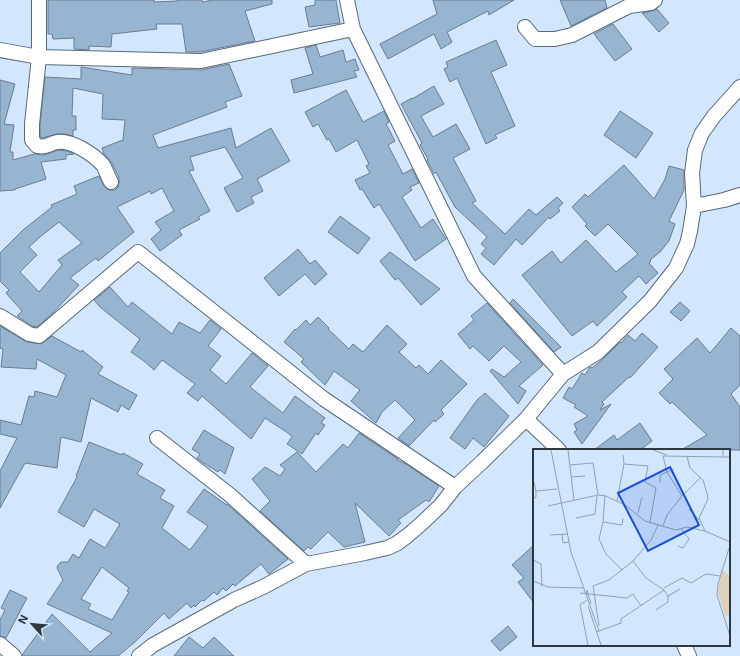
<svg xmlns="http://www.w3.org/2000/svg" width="740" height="656" font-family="Inter,sans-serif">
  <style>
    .building { fill: #97b4d0; stroke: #6a7d90; fill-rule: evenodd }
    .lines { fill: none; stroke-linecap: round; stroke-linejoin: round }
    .street-casing { stroke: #56697b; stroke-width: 16 }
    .street { stroke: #fff; stroke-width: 14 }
    .inset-road { fill: none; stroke: #90a0b1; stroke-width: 1 }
    .view { fill: #1d4ed8; fill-opacity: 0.15; stroke: #1d4ed8; stroke-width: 2 }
    .inset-edge { fill: none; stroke: #2e363e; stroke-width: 2 }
  </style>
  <rect width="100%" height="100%" fill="#d2e7fd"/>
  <!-- building -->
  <path class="building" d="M48 0H154V2L177 1V0H202V2L214 0H272V4L245 11 255 41 200 52H186L182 24H156L157 29 112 34 111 47 89 46V50L74 49V38L53 39 52 34H48Z
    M315 0H336L340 23 309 27 305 7 315 5Z
    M433 0H514L489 15 488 11 447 32 452 42 441 49 434 34 388 59 380 44 437 14Z
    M560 0H605L607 8 571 26Z
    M657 9 669 23 659 32 642 13 652 11Z
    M613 24 632 49 615 61 594 34Z
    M496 40 507 65 491 72 515 126 495 135 497 138 486 144 457 78 450 82 444 69 448 67 446 62Z
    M316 45 320 57 343 50 346 62 355 59 359 70 354 71 357 77 294 93 291 80 313 74 305 48Z
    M229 64 242 96 225 102 227 107 153 135 158 148 231 128 236 148 271 128 290 161 257 179 263 191 251 197 254 203 237 212 224 188 243 178 225 147 190 157 194 170 189 171 210 211 198 217 200 219 179 230 182 235 160 251 151 239 161 230 155 222 174 211 162 188 151 194 150 191 117 207 134 232 98 261 96 258 70 278 79 285 52 314 37 327 32 326 17 316 22 311 6 293 9 290 0 281V253L23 230 52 207 51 205 77 194 74 186 99 176 104 186 107 189 110 190H115L118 187 119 183V178L112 163 104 154 102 148 123 140 125 120 102 119 103 94 73 88 72 116H76V130H73V136L64 134H57L41 138 40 137V124L45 77 81 79V67L132 75V68L201 70ZM59 222 82 243 58 260 62 265 39 292 20 272 37 255 29 247 40 237Z
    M0 80 15 84 4 124 14 125 10 152H13V160L34 154 44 155 58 150 67 151 74 154 66 155V159L41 162 46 179 15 189V190L0 191Z
    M434 86 444 104 421 116 433 137 456 124 470 149 453 158 476 201 472 203 505 234 529 209 536 215 557 197 563 203 558 208 560 211 550 219 549 217 522 245 516 239 494 265 481 254 486 248 481 244 487 237 455 207 436 172 434 174 427 160 428 159 420 145 422 143 401 104 412 98V99Z
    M346 90 363 122 384 111 389 122 386 124 395 141 388 145 403 174 412 169 419 183 410 187 412 190 402 197 421 228 433 219 446 239 415 261 379 204 374 208 362 189 360 190 355 180 370 173 366 166 369 164 357 140 336 152 329 139 327 140 318 124 313 127 305 112Z
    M620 111 653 133 636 158 604 135Z
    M624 165 654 199 665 179 669 166 684 170V190L669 221 675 224 669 241 660 252 650 260 651 261 649 263 658 273 646 284 639 276 622 292 627 297 597 326 593 321 572 336 522 275 552 251 561 263 586 240 616 272 638 254 608 224 595 236 585 226 587 224 572 207 585 194 588 197Z
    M340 216 370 238 358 254 328 232Z
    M298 249 310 264 315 260 327 274 315 285 305 274 279 296 264 278Z
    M390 252 440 289 421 305 398 278 395 280 380 261Z
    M110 287 128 307 132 302 172 334 179 322 200 333 210 320 221 329 208 346 221 356 210 370 226 384 252 353 268 366 250 387 283 413 295 396 325 418 321 423 325 425 318 435 316 433 302 454 287 444 292 437 288 433 265 418 251 439 202 396 198 401 187 393 195 384 162 360 154 370 144 361 131 352 140 339 100 307 94 300Z
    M513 299 561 347 554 352 510 303Z
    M680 302 690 311 681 321 670 312Z
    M487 303 543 365 519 386 526 391 518 404 490 371 492 369 504 377 521 362 504 346 489 361 473 346 470 349 458 334 474 320 471 316Z
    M318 317 329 328 328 329 349 349 353 344 363 352 387 325 407 344 399 352 416 368 419 365 428 374 441 360 467 384 441 410 444 414 435 422 434 420 409 446 398 438 415 420 395 400 382 412 376 423 351 401 360 390 334 371 325 385 301 362 304 359 284 342 295 329 296 330 306 320 310 325Z
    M0 326 27 342 41 344 44 342 52 336 81 352 82 350 103 367 98 374 137 395 129 410 121 405 118 412 91 398 81 442 61 437 57 468 25 463 0 508V471L17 438 0 434V420L21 425 29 396 34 397 35 391 57 397 66 375 37 359 36 369 1 367 3 349 0 348Z
    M731 328 740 336V385L731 394 740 407V450H681L707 435 672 402 670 404 659 393 673 379 664 369 697 338 710 353Z
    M642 333 658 347 630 378 629 377 602 402 604 404 600 410 611 404 582 444 574 432 577 430 574 424 588 416 574 407 576 405 563 398 569 387 572 389 582 373 585 375 590 367 592 368 604 358 620 342 621 343 628 335 635 341Z
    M485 393 509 416 484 447 473 438 465 449 450 438 477 400Z
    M640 423 652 441 640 450H594L614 435 617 440Z
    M204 430 234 448 225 474 220 470 218 472 202 462 197 458 200 454 192 449Z
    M359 433 398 459 397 460 406 464 439 486 429 502 426 500 398 520 401 523 389 536 355 503 365 542 344 547 328 532 311 549 308 547 304 551 260 511 270 501 252 479 265 467 280 476 285 469 280 465 297 452 316 472 343 444 348 448Z
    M89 442 122 455 123 453 143 464 137 474 165 490 160 498 174 506 162 528 190 550 208 526 187 512 204 489 227 505V504L288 559 269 574 261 564 235 586 233 584 226 591 223 588 217 595 214 592 204 601 202 600 195 607 194 605 191 608 187 603 169 619 164 613 135 642 118 656H22V655L52 614 90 652 112 633 47 604 63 580 57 568 58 565 61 562H68L73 554 79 558 90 539 105 548 120 524 94 509 84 527 58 512 77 477 76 476ZM102 567 129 588 127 591 129 592 112 620 88 609 91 604 81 599Z
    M534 545V603L518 582 524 578 512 565Z
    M10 590 27 598 6 638 0 636V620L5 610 1 608Z
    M508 626 517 637 500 651 491 641Z
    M189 637 203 648 214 637 234 656H174Z"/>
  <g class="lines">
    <!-- street casing -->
    <g class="street-casing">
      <path id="street" d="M39 0V57L32 124V140L37 146C47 148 48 144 57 142 72 140 93 154 103 165 106 170 108 177 111 182
        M347 0 353 29 474 276 563 374
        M525 27 535 39H555L572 35 629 6 651 3 655 0
        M0 50 39 57 201 61 353 29
        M694 206 724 200 740 195
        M0 316 29 334 39 336 138 252 324 399 455 487
        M526 419 559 450
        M157 438 230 495 306 564
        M0 644 14 656
        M684 645 689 656
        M139 656 153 645 234 600 263 587 306 564 365 553 387 548 396 544 407 536 421 524 441 505 455 487 482 462 526 419 563 374 598 352 650 301 676 268 687 244 690 231 694 206 692 173 695 150 702 133 714 116 740 87"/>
    </g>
    <!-- street -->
    <use href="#street" class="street"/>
  </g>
  <!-- overview -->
  <g transform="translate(533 449)">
    <rect width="197" height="197" fill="#d2e7fd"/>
    <path d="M189 121 197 127V165L192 168 185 142Z" fill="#ded0ba"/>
    <path class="inset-road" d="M18 1 38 103 66 182M35 1 41 51M120 1 134 6M190 1V8H197M154 7 157 19 170 31 174 44 175 50 166 69 172 82M91 15 115 17 112 33 123 39 117 73M37 16 60 14 65 46M39 28 52 27M0 29 3 42M127 34V26L141 20M149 47 134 23 130 7 190 8M0 50 3 48V42L24 40M84 52 91 15 90 6M15 57 65 46 73 47 92 56 112 72 143 81 154 78 172 82 197 93M156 60 166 71M105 64 109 48M43 69 62 65 64 47M70 73 72 47M130 77 134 66 149 47 168 28M17 86 35 85M29 86 30 94 36 93M197 96 185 135 184 146 197 187M145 97 150 99 156 90 148 80M0 111 8 115 9 137M89 121 73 105 66 90 70 73 89 76 90 69M0 132 15 138 50 139M131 139 149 129 158 134 173 125 187 127M47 144 94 149 100 145 108 157M54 146V141L58 155M135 147 147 140M54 151 47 156 55 196M55 157 68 196M123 161 135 153V147L131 141M66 177 60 137 76 131 100 112 118 91 125 76M63 183 88 174V170L131 141 113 129 100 112"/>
    <path class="view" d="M137 18 166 76 115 102 85 44Z"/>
    <rect width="197" height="197" class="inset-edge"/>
  </g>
  <!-- north arrow -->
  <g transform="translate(32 624) rotate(297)" stroke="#d2e7fd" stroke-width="3" paint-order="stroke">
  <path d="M0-3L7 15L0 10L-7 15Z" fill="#2e363e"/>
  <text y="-6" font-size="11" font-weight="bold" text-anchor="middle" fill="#2e363e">N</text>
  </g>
</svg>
